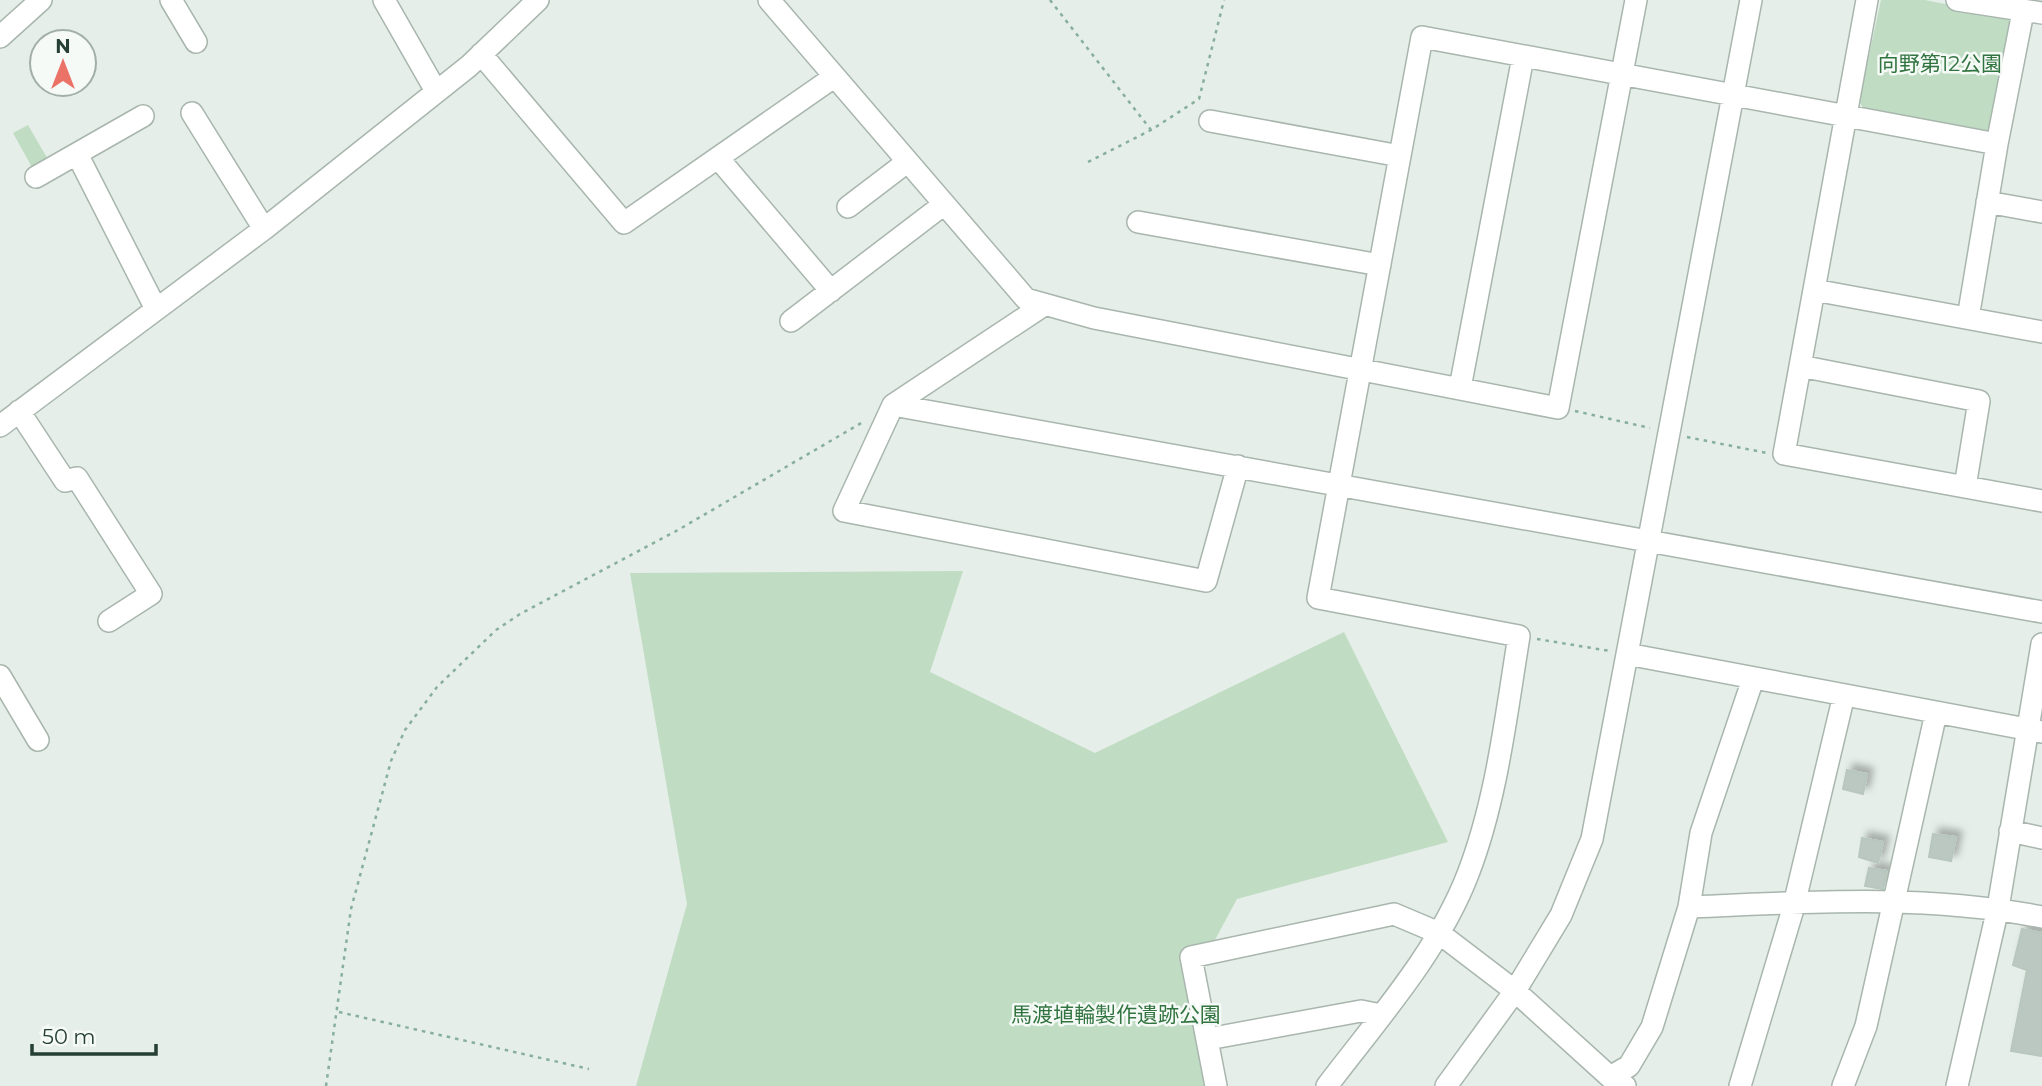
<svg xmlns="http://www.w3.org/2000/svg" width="2042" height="1086" font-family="Montserrat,'Noto Sans JP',sans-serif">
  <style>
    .green { fill: #c0ddc3 }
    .building { fill: #bbc8c1; stroke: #b8c7be; stroke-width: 2; filter: url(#shadow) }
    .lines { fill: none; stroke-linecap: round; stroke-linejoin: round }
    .minor-casing { stroke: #a8b6ae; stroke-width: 24 }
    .path { stroke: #87af9c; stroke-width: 2.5; stroke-dasharray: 3.5 5; stroke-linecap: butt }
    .minor { stroke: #fff; stroke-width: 21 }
    .labels { text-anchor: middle; stroke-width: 5; stroke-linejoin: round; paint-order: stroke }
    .park-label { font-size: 21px; fill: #317440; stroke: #f6faf7 }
  </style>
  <defs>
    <filter id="shadow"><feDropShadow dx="6" dy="-6" stdDeviation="3.5" flood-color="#0004"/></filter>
  </defs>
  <rect width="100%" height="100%" fill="#e5eee8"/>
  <!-- green -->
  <path class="green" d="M1881 0H1925L2009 17 2017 27 1996 129 1984 133 1865 111 1859 101Z
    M28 125 50 163 34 171 13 133Z
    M963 571 930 672 1095 753 1344 632 1448 842 1237 899 1189 988 1208 1086H636L687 904 630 573Z"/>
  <!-- building -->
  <path class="building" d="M1847 770 1867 774 1863 794 1843 789Z
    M1933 834 1956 837 1951 861 1929 857Z
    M1862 838 1883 842 1878 863 1859 857Z
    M1869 868 1887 871 1883 889 1865 886Z
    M2022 929 2042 933V1056L2011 1051 2027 970 2013 965Z"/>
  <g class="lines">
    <!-- minor casing -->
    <g class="minor-casing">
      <path id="minor" d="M171 0 196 42
        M384 0 436 91
        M769 0 1026 299 1094 318 1558 408 1636 0
        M1867 0 1784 454 2042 501
        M1957 0 2042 13
        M0 37 41 0
        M481 54 624 223 834 77
        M192 113 264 229
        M1210 121 1400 156
        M77 154 156 309
        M718 158 831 291
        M36 177 143 116
        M1987 202 2042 212
        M848 207 907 162
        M1138 222 1380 265
        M1814 290 2042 332
        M1044 305 893 405 844 511 1206 581 1238 466
        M1968 318 1997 144 2023 12
        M791 321 943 205
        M1800 366 1979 401 1965 487
        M1460 388 1523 57
        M893 405 2042 612
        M19 411 65 481 77 478 151 594 109 621
        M0 426 264 229 469 66 538 0
        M1627 654 2042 732
        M0 676 38 740
        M2010 831 2042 838
        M1689 907C1807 902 1926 894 2042 917
        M1208 1039 1361 1011 1381 1015
        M1610 1077 1629 1066 1652 1027 1689 907 1701 833 1753 679
        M1216 1086 1191 957 1394 914 1439 933 1515 991 1610 1077 1625 1086
        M1327 1086C1377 1020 1438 952 1468 874 1497 799 1506 715 1519 636L1318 598 1422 37 1997 144
        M1446 1086 1515 991 1561 915 1592 839 1751 0
        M1740 1086 1793 909 1844 695
        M1843 1086 1866 1026 1936 713
        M1957 1086 1998 908 2042 644"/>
    </g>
    <!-- path -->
    <path class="path" d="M1050 0 1151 130
      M1088 162 1151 130 1199 99 1224 0
      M1575 411 1650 428
      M1687 437 1767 453
      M1537 639 1610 651
      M339 1012 589 1069
      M326 1086 351 909 391 761 405 730 437 687 496 630 520 614 678 530 863 422"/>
    <!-- minor -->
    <use href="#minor" class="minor"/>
  </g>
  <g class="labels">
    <!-- park labels -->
    <g class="park-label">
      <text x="1940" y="71">向野第12公園</text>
      <text x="1116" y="1022">馬渡埴輪製作遺跡公園</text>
    </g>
  </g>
  <!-- north arrow -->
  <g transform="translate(63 63)"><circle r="33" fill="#f6faf7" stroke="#a2afa9" stroke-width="2"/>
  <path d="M0-5L12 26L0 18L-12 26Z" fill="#ea7266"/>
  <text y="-10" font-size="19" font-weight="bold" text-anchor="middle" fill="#253f34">N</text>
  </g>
  <!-- scale -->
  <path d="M32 1044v10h124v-10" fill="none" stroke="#253f34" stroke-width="3.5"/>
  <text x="42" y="1044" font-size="21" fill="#253f34" stroke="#f6faf7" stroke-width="5" paint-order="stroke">50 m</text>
</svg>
